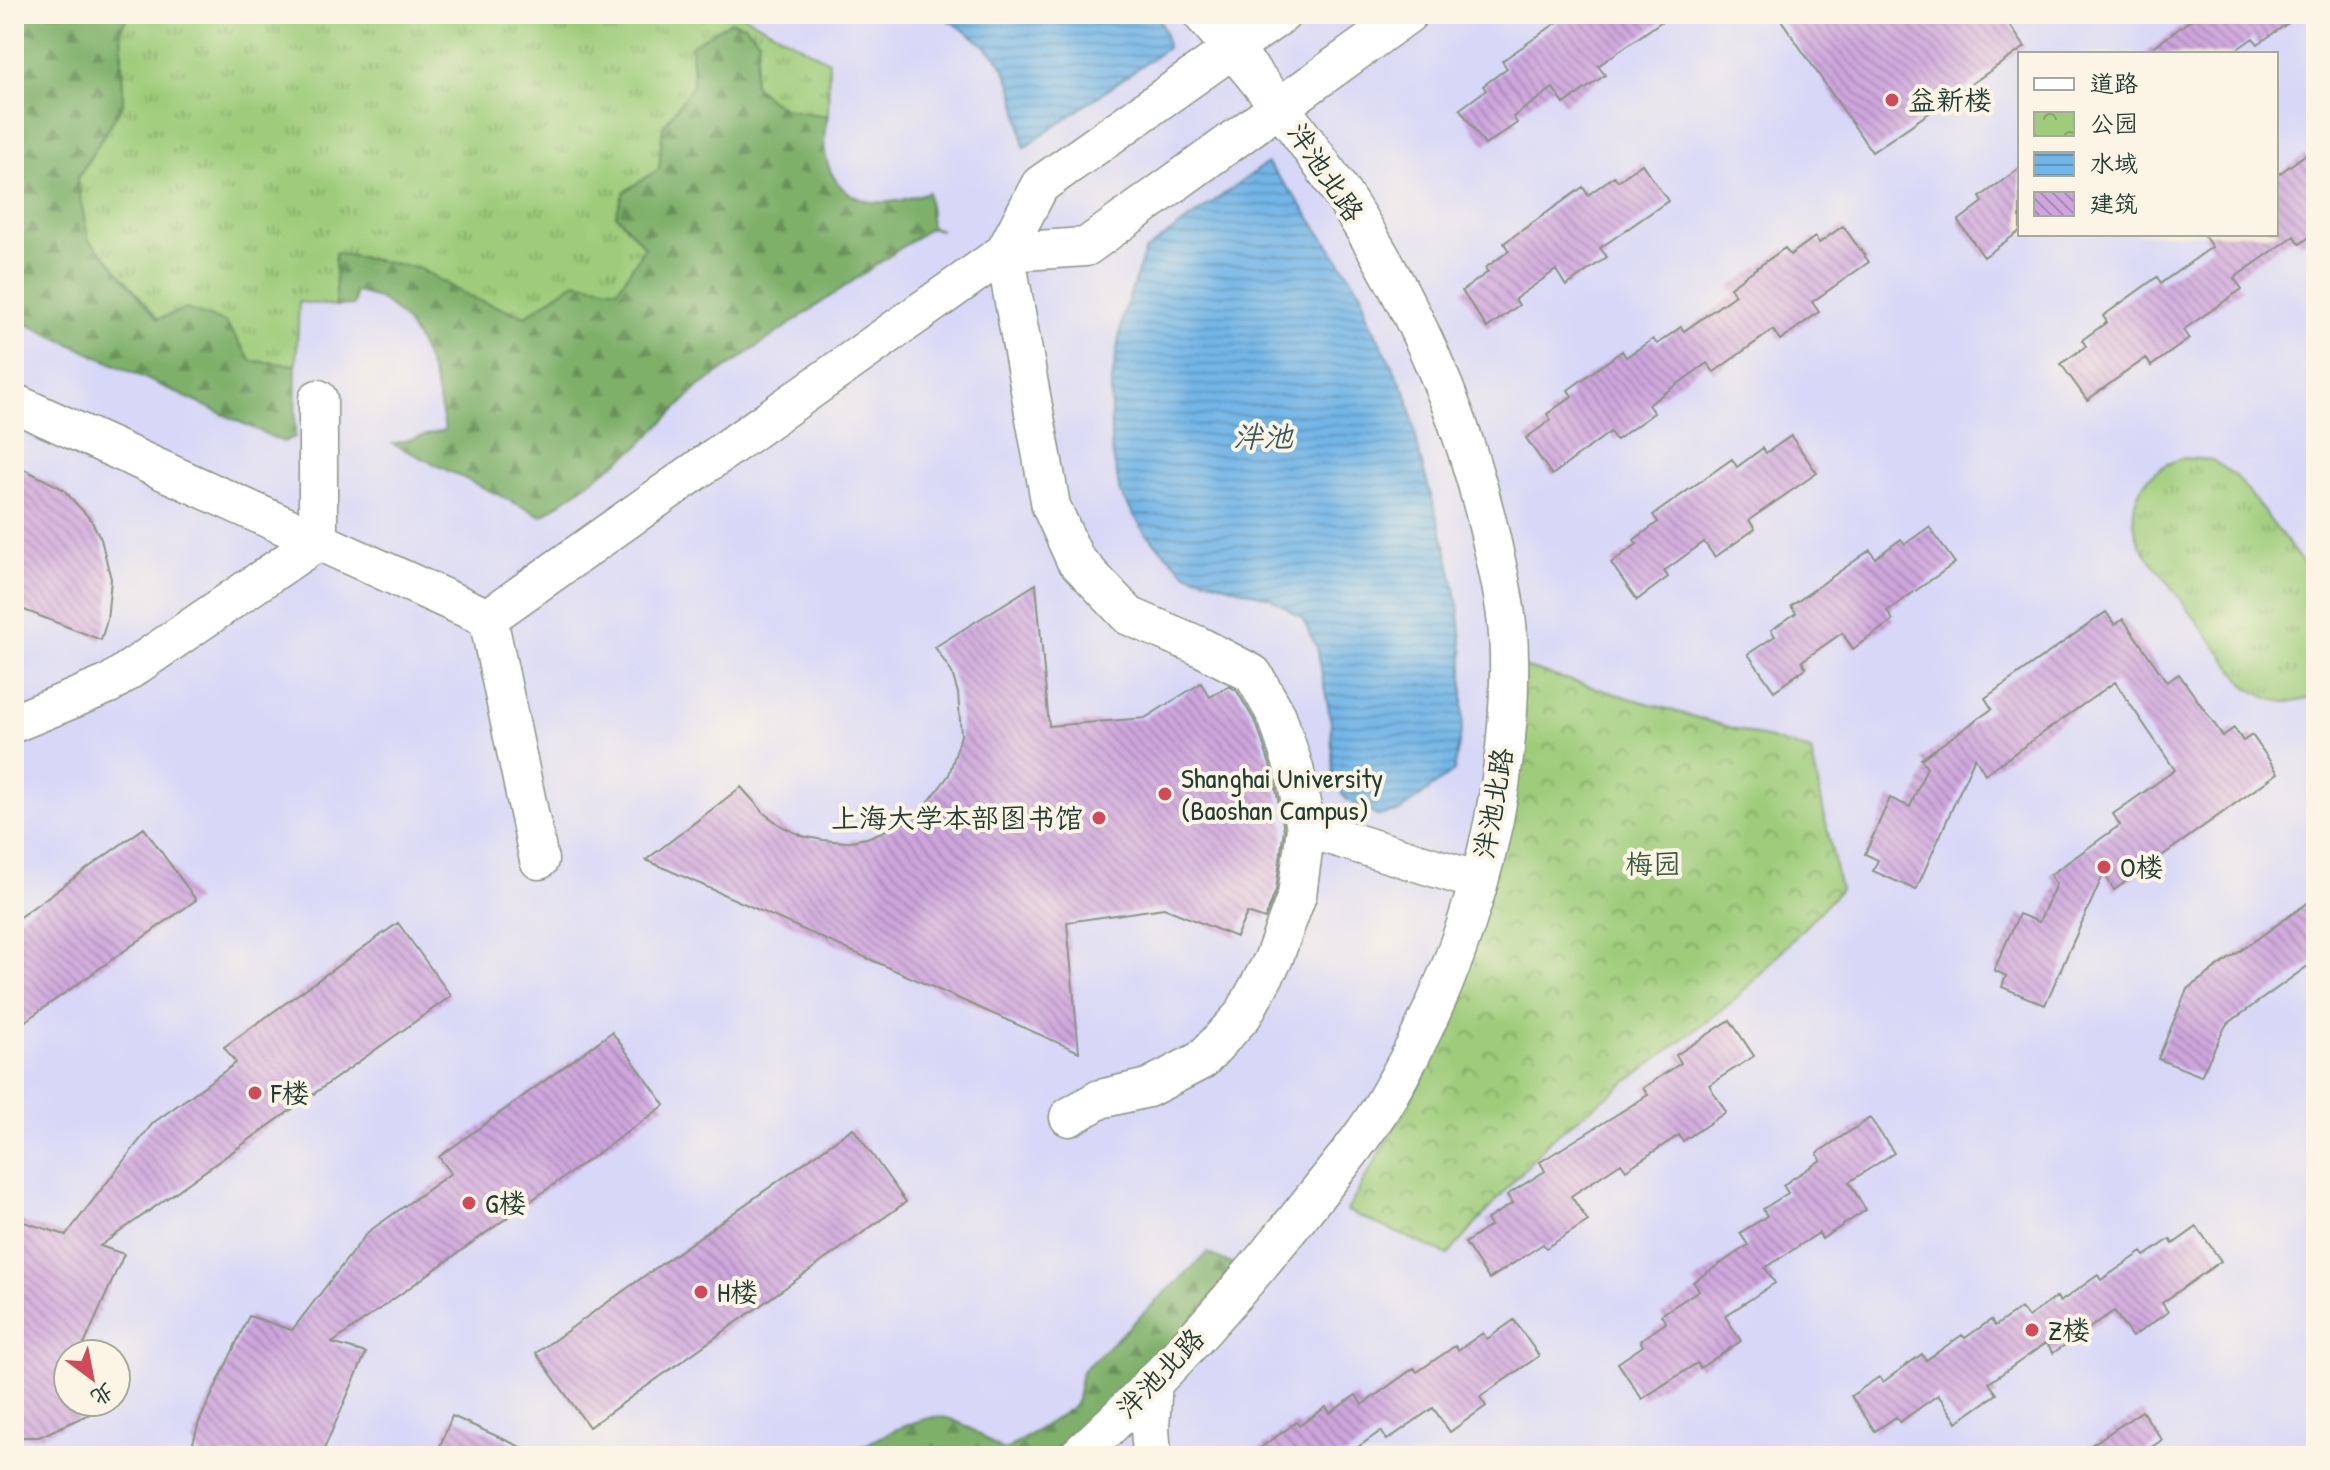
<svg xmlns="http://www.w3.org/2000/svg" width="2330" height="1470" font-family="'Patrick Hand','LXGW WenKai TC',sans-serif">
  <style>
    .built { fill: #d7d7f8; fill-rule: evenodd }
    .grass { fill: url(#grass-tufts); stroke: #5e8457; stroke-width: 2 }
    .forest { fill: url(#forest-firs); stroke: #4e764f; stroke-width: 2 }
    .park { fill: url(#park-crowns); stroke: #5e8457; stroke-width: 2 }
    .water { fill: url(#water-rules); stroke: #48798e; stroke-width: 2 }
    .building { fill: url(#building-back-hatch) }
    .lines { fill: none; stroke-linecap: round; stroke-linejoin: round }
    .minor-casing { stroke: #899483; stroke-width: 41 }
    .minor { stroke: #fff; stroke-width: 38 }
    .poi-dot { fill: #d1495b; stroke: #fcf5e5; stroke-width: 3 }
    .labels { text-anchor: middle; stroke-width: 8; stroke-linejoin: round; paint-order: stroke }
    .poi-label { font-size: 28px; fill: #1f3d34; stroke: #fcf5e5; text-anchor: start }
    .street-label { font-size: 28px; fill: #1f3d34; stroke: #fcf5e5 }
    .park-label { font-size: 28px; fill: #385a42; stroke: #fcf5e5 }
    .water-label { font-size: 30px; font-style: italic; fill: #345b61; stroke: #fcf5e5 }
  </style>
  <defs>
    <pattern id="grass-tufts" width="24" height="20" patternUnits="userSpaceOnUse" patternTransform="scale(2)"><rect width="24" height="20" fill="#9ecc7a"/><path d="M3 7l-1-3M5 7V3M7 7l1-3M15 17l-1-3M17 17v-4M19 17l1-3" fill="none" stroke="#80a765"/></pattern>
    <pattern id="forest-firs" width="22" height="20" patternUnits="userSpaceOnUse" patternTransform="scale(2)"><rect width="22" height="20" fill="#7eb06a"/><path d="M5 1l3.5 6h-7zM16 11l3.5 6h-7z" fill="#679058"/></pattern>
    <pattern id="park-crowns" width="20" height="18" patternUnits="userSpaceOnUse" patternTransform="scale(2)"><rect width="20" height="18" fill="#9ecc7a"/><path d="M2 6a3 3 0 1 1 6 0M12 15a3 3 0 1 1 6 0" fill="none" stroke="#80a765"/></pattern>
    <pattern id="water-rules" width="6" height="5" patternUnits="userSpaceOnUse" patternTransform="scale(2)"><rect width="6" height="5" fill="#72b5e7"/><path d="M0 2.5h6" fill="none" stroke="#5d94bc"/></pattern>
    <pattern id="building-back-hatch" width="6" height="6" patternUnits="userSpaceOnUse" patternTransform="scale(2)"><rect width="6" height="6" fill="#cea6dd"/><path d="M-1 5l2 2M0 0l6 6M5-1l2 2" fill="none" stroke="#a788b4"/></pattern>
  </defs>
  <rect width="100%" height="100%" fill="#fcf5e5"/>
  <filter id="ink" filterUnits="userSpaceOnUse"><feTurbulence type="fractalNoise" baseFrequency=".0125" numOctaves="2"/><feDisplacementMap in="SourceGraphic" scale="16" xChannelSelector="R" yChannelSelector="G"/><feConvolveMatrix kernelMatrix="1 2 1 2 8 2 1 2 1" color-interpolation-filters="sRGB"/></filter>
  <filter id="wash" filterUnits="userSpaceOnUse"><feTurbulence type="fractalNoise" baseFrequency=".006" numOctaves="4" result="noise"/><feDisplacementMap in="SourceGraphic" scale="32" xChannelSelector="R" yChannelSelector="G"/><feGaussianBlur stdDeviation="1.8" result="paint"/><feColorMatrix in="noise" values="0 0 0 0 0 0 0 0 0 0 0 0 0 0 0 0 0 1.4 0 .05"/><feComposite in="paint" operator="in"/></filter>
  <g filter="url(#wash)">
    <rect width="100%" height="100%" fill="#f3ebd2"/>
    <!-- built -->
    <path class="built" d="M14 14H2316V1456H14ZM2020 54H2276V234H2020ZM68 1354H116V1402H68Z"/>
    <!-- grass -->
    <path class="grass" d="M129 14H741L829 61 828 116 791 111 770 102 753 83 759 40 693 85 663 127 659 169 624 192 616 215 645 247 618 290 575 282 526 316 474 299 418 268 336 253V306L299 302 296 365 252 361 186 309 158 319 111 262 88 239 77 179 123 104 121 28Z
      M2183 458 2212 460 2236 476 2316 580V695C2292 708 2267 701 2246 686L2141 547C2123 505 2140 471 2183 458Z"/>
    <!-- forest -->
    <path class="forest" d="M14 14H129L121 28 123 104 77 179 88 239 111 262 158 319 186 309 225 322 252 361 296 365 295 437 283 442 14 318Z
      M731 21 745 25 759 40 753 83C779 113 791 111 828 116 818 150 828 191 867 201 887 206 910 198 928 192L931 227 941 230 930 228 700 386 638 447 542 516 393 444 445 430C437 384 423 324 379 299 372 295 363 294 355 292L354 305 336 306 335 253 418 268 474 299 526 316 575 282 618 289 645 247 616 215 624 192 659 169 663 127 693 85 691 46Z
      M1208 1253 1238 1267 1150 1367 1048 1456H850L852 1452C872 1441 919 1415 942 1417 963 1420 986 1440 1004 1451L1076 1405 1082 1371Z"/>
    <!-- park -->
    <path class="park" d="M1520 666 1811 751 1840 890 1736 999 1551 1139 1448 1255 1347 1211 1430 1065 1504 832Z"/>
    <!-- water -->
    <path class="water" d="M939 14H1157L1165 32 1167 48 1024 148C1020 124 1016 87 1003 67 989 44 961 29 939 14Z
      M1267 163 1297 199 1362 293 1367 316 1408 397 1420 457 1448 555 1458 604 1463 651V722L1454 771 1399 812 1377 816 1346 799 1333 780 1331 722 1317 647 1302 618 1270 598 1186 573 1146 534 1120 493 1111 445V386L1123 315 1145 251Z"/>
    <g id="blocks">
      <!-- building -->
      <path class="building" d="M1569 14H1672L1598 66 1605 75 1564 104 1553 88 1513 117 1517 123 1485 145 1460 109 1486 90 1483 86 1507 68 1502 61Z
        M1777 14H2002L2025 47 1872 152Z
        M2199 14H2301L2258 44 2253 38 2230 54H2144Z
        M2305 155 2316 170V232L2300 244 2294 236 2234 278 2242 289 2183 330 2189 339 2151 366 2146 358 2087 400 2061 364 2086 346 2082 340 2107 322 2103 316 2157 277 2161 283 2212 247 2203 234H2276V176Z
        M1642 164 1668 201 1600 248 1607 257 1566 286 1556 270 1515 299 1519 305 1487 328 1462 291 1488 272 1485 268 1509 251 1504 243 1583 187 1588 195 1614 176 1618 181Z
        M2020 168V231L1984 257 1958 221 1983 202 1980 197Z
        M1843 226 1869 262 1812 302 1819 312 1780 340 1773 330 1714 372 1707 363 1648 405 1654 413 1616 440 1610 432 1552 475 1526 438 1551 420 1547 414 1572 396 1568 390 1622 351 1626 357 1653 339 1657 344 1681 327 1684 331 1735 295 1730 287 1785 248 1790 255 1815 237 1819 243Z
        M1791 436 1817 473 1749 520 1755 529 1715 557 1704 542 1664 571 1668 577 1637 600 1611 563 1637 544 1634 540 1658 522 1653 515 1732 459 1737 467 1763 448 1766 453Z
        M14 464 63 489 91 520 101 539 111 579 107 620 101 640 14 606Z
        M1929 527 1955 563 1887 611 1893 620 1853 649 1842 633 1802 661 1806 668 1774 691 1748 654 1775 636 1771 630 1796 613 1791 606 1870 550 1875 558 1901 539 1905 544Z
        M1036 584 1049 726 1145 718 1201 683 1210 697 1229 686 1237 691 1257 725 1273 774 1284 829 1276 890 1265 919 1247 913 1236 937 1164 908 1067 922 1079 1052 646 860 741 787 765 814 783 827 802 836 823 840 845 842 867 838 907 822 923 809 949 775 961 735 958 693 952 673 935 647Z
        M2106 612 2115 625 2123 619 2167 682 2179 674 2223 736 2234 728 2243 741 2252 735 2278 773 2114 890 2104 873 2045 1005 2002 987 2006 976 1994 970 2019 914 2039 922 2056 884 2050 875 2120 825 2113 814 2175 770 2115 682 1985 774 1975 757 1916 890 1873 871 1878 860 1865 854 1890 798 1910 807 1927 767 1921 759 1992 709 1985 698Z
        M144 828 196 900 14 1029V921Z
        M2316 897V960L2226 1025 2201 1076 2158 1059 2187 989Z
        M398 923 451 996 100 1246 124 1254 80 1354H68V1402H116L39 1437H14V1219L66 1235 153 1123 236 1063 224 1047Z
        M1730 1020 1754 1056 1709 1085 1726 1112 1683 1141 1679 1135 1626 1170 1621 1163 1571 1196 1588 1221 1546 1248 1543 1244 1489 1279 1465 1243 1490 1226 1486 1220 1513 1203 1507 1195 1545 1171 1540 1162 1648 1095 1643 1088 1681 1063 1676 1055Z
        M612 1032 665 1105 332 1343 366 1353 321 1456H199L193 1443 199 1422 249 1316 292 1330 368 1232 451 1173 439 1157Z
        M1870 1118 1894 1153 1849 1182 1866 1210 1822 1239 1819 1233 1765 1268 1775 1283 1725 1316 1741 1341 1700 1368 1697 1363 1642 1399 1618 1363 1643 1346 1640 1340 1666 1323 1661 1315 1699 1290 1693 1282 1748 1245 1740 1233 1767 1216 1763 1209 1788 1193 1783 1185 1821 1160 1817 1153Z
        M853 1128 906 1202 589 1427 536 1353Z
        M2197 1227 2221 1261 2162 1303 2168 1312 2132 1337 2114 1311 2053 1353 2046 1343 1989 1383 1997 1394 1957 1422 1938 1395 1900 1422 1896 1417 1875 1431 1851 1396 1879 1377 1883 1382 1922 1354 1926 1360 1962 1335 1965 1338 1991 1320 1995 1326 2021 1308 2028 1317 2057 1297 2060 1302 2098 1275 2101 1280 2142 1252 2145 1256 2170 1239 2173 1244Z
        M1514 1320 1539 1356 1480 1397 1486 1406 1450 1432 1433 1408 1387 1440 1381 1431 1345 1456H1249L1297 1422 1299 1426 1326 1407 1330 1413 1356 1395 1362 1405 1414 1368 1417 1372 1455 1346 1458 1350 1483 1333 1487 1339Z
        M2142 1411 2162 1440 2138 1456H2075Z
        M452 1416 541 1456H436Z"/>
    </g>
  </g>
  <g filter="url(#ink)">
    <use href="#blocks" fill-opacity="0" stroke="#899483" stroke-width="2"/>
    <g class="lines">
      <!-- minor casing -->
      <g class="minor-casing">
        <path id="minor" d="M1005 252 1051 506 1075 559 1129 616 1197 645 1253 674 1277 716 1294 768 1306 828 1297 895 1273 960 1243 1015 1202 1060 1148 1088 1100 1099 1069 1117
          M1005 252 1086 247 1408 14
          M14 403 488 618 1005 252 1040 185 1282 14
          M488 618 539 860
          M14 723 109 684 318 541V399
          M1306 828 1478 881
          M1078 1456C1160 1381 1235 1297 1304 1210 1331 1176 1361 1141 1384 1103 1462 972 1512 812 1509 658 1509 614 1498 569 1488 526 1441 327 1337 165 1202 14
          M1152 1456 1150 1428 1153 1382"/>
      </g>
      <!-- minor -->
      <use href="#minor" class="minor"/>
    </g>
  </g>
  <!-- markers -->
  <g class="poi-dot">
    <circle cx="1892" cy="100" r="8"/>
    <circle cx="1165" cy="794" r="8"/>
    <circle cx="1099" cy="818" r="8"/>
    <circle cx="2104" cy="867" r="8"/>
    <circle cx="255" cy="1093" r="8"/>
    <circle cx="469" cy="1203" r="8"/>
    <circle cx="701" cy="1292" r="8"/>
    <circle cx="2032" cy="1330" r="8"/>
  </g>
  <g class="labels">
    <!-- poi labels -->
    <g class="poi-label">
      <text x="1908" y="110">益新楼</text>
      <text x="1181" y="788">Shanghai University<tspan x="1181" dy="32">(Baoshan Campus)</tspan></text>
      <text x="1083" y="828" text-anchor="end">上海大学本部图书馆</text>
      <text x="2120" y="877">O楼</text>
      <text x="271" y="1103">F楼</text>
      <text x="485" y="1213">G楼</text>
      <text x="717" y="1302">H楼</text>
      <text x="2048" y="1340">Z楼</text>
    </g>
    <!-- street labels -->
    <g class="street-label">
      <text transform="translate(1326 172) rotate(56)" y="10">泮池北路</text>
      <text transform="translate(1493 803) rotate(-80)" y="10">泮池北路</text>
      <text transform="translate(1160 1373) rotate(-46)" y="10">泮池北路</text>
    </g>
    <!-- park labels -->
    <g class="park-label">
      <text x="1653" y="874">梅园</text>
    </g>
    <!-- water labels -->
    <g class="water-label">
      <text x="1263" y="447">泮池</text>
    </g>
  </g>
  <!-- margin -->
  <rect width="2330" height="1470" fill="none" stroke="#fcf5e5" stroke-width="48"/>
  <!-- legend -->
  <rect x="2018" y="52" width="260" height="184" fill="#fcf5e5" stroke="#a4ab9e" stroke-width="2"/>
  <rect x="2034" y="78" width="40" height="12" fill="#ffffff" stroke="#a4ab9e" stroke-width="2"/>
  <text x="2090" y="92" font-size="24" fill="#1f3d34">道路</text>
  <rect x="2034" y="112" width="40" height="24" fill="url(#park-crowns)" stroke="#a4ab9e" stroke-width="2"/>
  <text x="2090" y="132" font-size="24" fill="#1f3d34">公园</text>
  <rect x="2034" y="152" width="40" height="24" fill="url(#water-rules)" stroke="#a4ab9e" stroke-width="2"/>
  <text x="2090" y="172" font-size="24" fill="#1f3d34">水域</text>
  <rect x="2034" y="192" width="40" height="24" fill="url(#building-back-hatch)" stroke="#a4ab9e" stroke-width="2"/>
  <text x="2090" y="212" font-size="24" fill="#1f3d34">建筑</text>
  <!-- north arrow -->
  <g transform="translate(92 1378) rotate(148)"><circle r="38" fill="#fcf5e5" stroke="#a4ab9e" stroke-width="2"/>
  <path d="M0-6L14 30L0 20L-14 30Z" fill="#d1495b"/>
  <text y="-12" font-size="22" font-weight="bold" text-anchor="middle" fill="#1f3d34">北</text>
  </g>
</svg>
